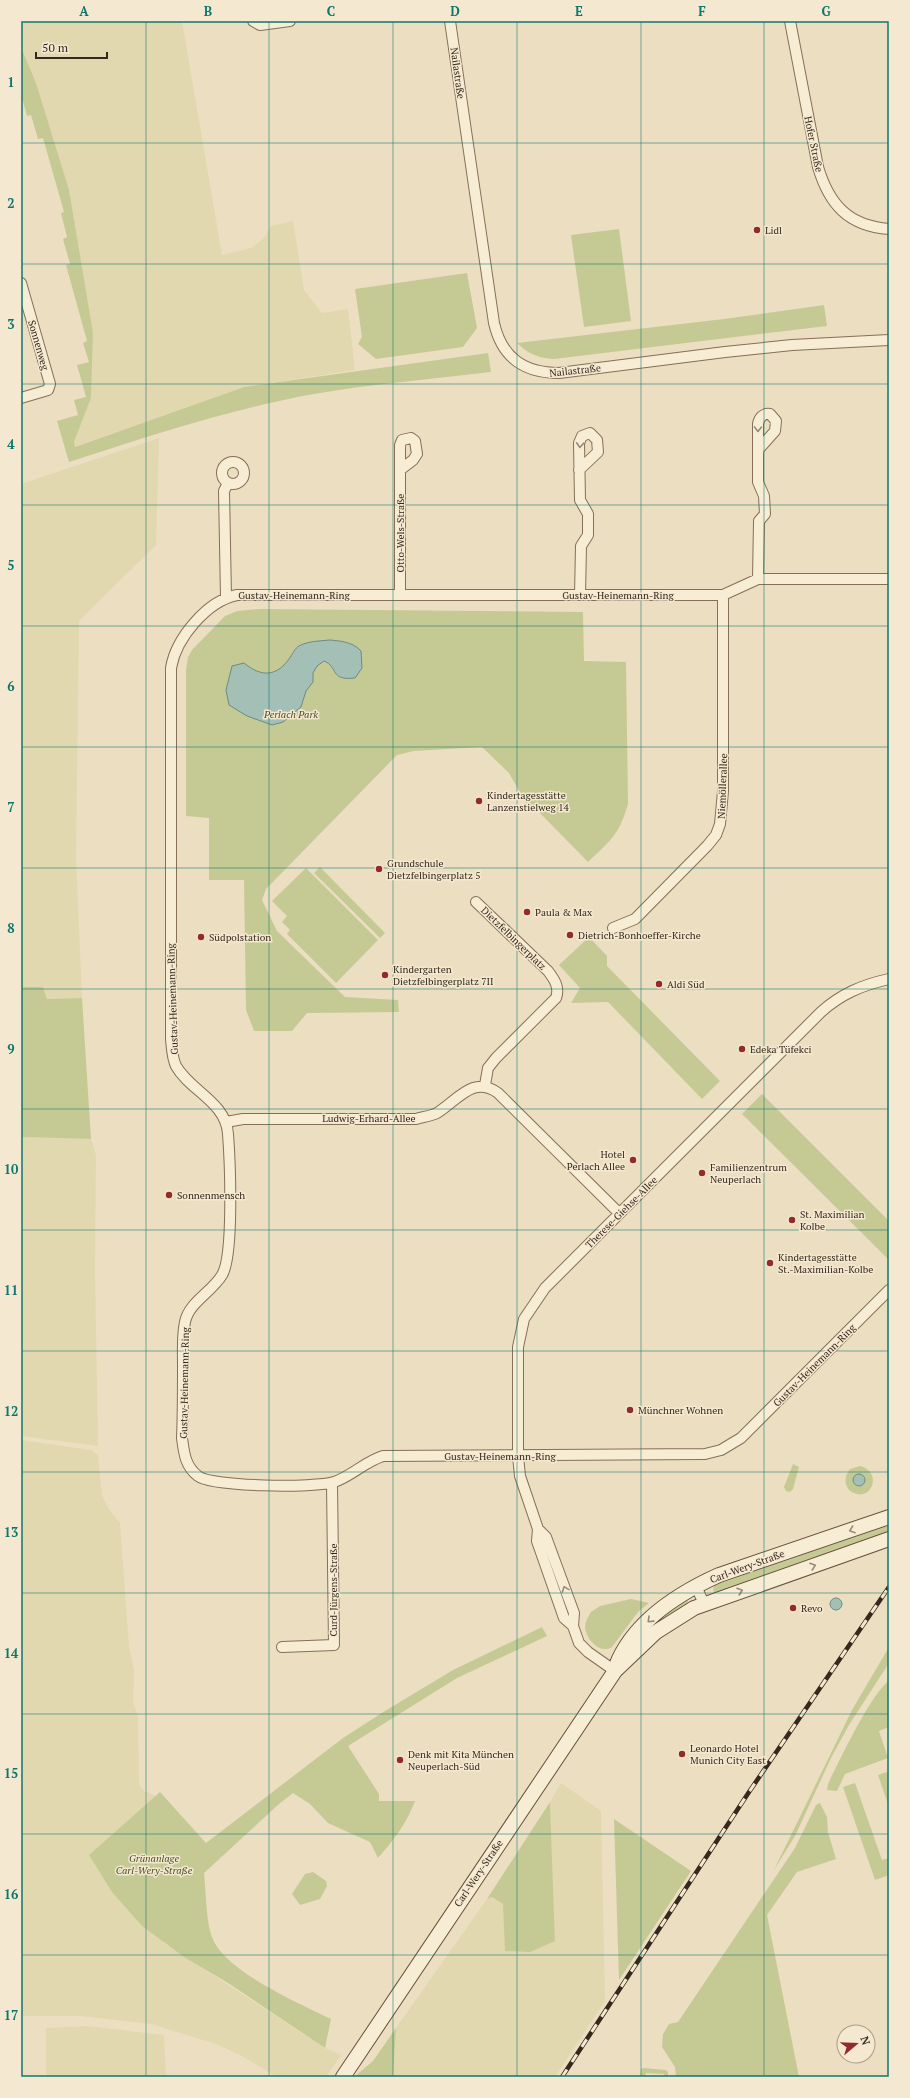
<svg xmlns="http://www.w3.org/2000/svg" width="910" height="2098" font-family="'PT Serif',serif">
  <style>
    .farmland { fill: #e2d8af }
    .green { fill: #c5ca95; fill-rule: evenodd }
    .water { fill: #a3bfb6; stroke: #6b8c83 }
    .lines { fill: none; stroke-linecap: round; stroke-linejoin: round }
    .minor-casing { stroke: #856f59; stroke-width: 12 }
    .secondary-casing { stroke: #67513c; stroke-width: 16 }
    .minor { stroke: #f7ecd4; stroke-width: 10 }
    .secondary { stroke: #f7ecd4; stroke-width: 14 }
    .rail-casing { stroke: #35281d; stroke-width: 4.5 }
    .rail { stroke: #f4e9d0; stroke-width: 3; stroke-dasharray: 9; stroke-linecap: butt }
    .oneway { stroke: #968a78 }
    .grid { fill: none; stroke: #0f766e; stroke-width: 1; stroke-opacity: 0.55 }
    .poi-dot { fill: #922b2e; stroke: #f4e9d0; stroke-width: 1.5 }
    .labels { text-anchor: middle; stroke-width: 3; stroke-linejoin: round; paint-order: stroke }
    .street-label { font-size: 10px; fill: #35281d; stroke: #f4e9d0 }
    .poi-label { font-size: 10px; fill: #35281d; stroke: #f4e9d0; text-anchor: start }
    .park-label { font-size: 10px; font-style: italic; fill: #475124; stroke: #f4e9d0 }
    .neatline { fill: none; stroke: #0f766e; stroke-width: 1.5 }
    .grid-label { font-size: 13px; text-anchor: middle; font-weight: bold; fill: #0f766e }
  </style>
  <rect width="100%" height="100%" fill="#ecdec1"/>
  <!-- farmland -->
  <path class="farmland" d="M21 21H182L222 255 251 248 264 238 271 226 293 221 304 290 322 313 348 309 355 370 244 387 74 447V442L91 398 93 333 36 83 21 47Z
    M159 438 156 545 79 621 76 858 82 998 47 999 43 987H21V484Z
    M21 1137 91 1139 96 1155 95 1269 98 1446 21 1436Z
    M21 1440 91 1450 98 1455 102 1496 110 1511 120 1523 129 1646 134 1670 133 1702 138 1716 139 1784 144 1791 156 1796 89 1855 164 1943 325 2048 341 2055 326 2077H277L242 2056 216 2044 151 2024 80 2016H21Z
    M561 1783 601 1811 605 2001 555 2077H393L396 2028 487 1899 492 1897 555 1941 550 1802Z
    M87 2026 164 2035 166 2077H46V2028Z"/>
  <!-- green -->
  <path class="green" d="M21 47 36 83 69 190 93 333 91 398 74 442 75 447 244 387 488 353 491 372C432 379 372 384 314 394 231 409 150 436 69 462L57 421 78 415 74 400 86 397 77 365 89 362 83 343 87 341 66 265 70 264 63 239 67 237 61 213 64 212 43 138 38 139 31 115 27 116 21 94Z
    M619 229 631 321 584 327 571 235Z
    M467 273 477 328 463 347 376 359 358 344 362 337 355 289Z
    M824 305 827 326 554 359C539 358 528 354 517 343L724 319Z
    M260 609 583 612 584 661 626 662 628 804C619 835 611 840 588 862L536 809 527 805 509 773 482 747 414 751 397 755 266 889 262 900 277 931 345 997 398 1000 399 1012 307 1013 292 1031H254L246 1010 244 880H209V818L186 816V670L188 657 192 650 225 616 237 611Z
    M320 867 385 933 380 938 314 873Z
    M306 868 378 940 336 983 287 934 290 930 282 922 287 916 272 901Z
    M589 937 607 956V966L720 1081 702 1099 608 1002 571 1003 580 988 559 965Z
    M21 983 22 987H43L47 999 82 998 91 1139 21 1137Z
    M762 1094 889 1221V1260L742 1114Z
    M793 1464 799 1467 793 1489 790 1492 786 1491 784 1487Z
    M860 1466C884 1472 871 1505 850 1491 844 1484 844 1477 850 1469ZM862 1474 865 1479 859 1487 854 1484Z
    M889 1520 888 1533 715 1594 713 1590 715 1584 794 1558Z
    M687 1598 688 1604 666 1616 647 1631 644 1628Z
    M631 1599 649 1603 638 1612 612 1647C601 1655 586 1640 585 1627 585 1622 588 1617 591 1612L600 1606Z
    M542 1627 547 1636 457 1678 348 1746 379 1794V1801H415C407 1823 393 1841 378 1858L370 1842 328 1823 310 1804 293 1793 279 1804 204 1873C206 1891 206 1921 212 1937 224 1971 300 2004 331 2019L325 2048 228 1983 184 1957 142 1926 112 1892 89 1855 160 1792 206 1843 343 1738 385 1711 453 1670Z
    M889 1647V1663L849 1725 831 1758 795 1836 774 1870 852 1710Z
    M889 1681V1727L879 1731 888 1758 845 1774 837 1791 827 1790 828 1784C839 1762 871 1693 889 1681Z
    M887 1772 889 1777V1807L878 1775Z
    M855 1783 882 1860 889 1858V1875L875 1880 843 1787Z
    M550 1802 555 1941 530 1952 505 1951 503 1904 492 1897 487 1899Z
    M820 1803 827 1817 828 1832 836 1859 797 1872 767 1915 799 2077H676L675 2067 662 2047 663 2034 669 2024 678 2022 795 1848 816 1805Z
    M614 1819 691 1871 619 1980Z
    M313 1872 326 1881 327 1886 320 1899 300 1905 292 1894 305 1874Z
    M396 2028 393 2077H354L373 2061Z
    M644 2068 666 2070 668 2072V2077H664V2074L646 2073 645 2077H640L641 2069Z"/>
  <!-- water -->
  <path class="water" d="M330 640C341 641 353 642 361 651L362 668 355 678C329 681 339 667 324 661L317 666 313 673V682L306 691 301 707 283 722 272 725 247 716 229 705 226 690 232 666 244 663C261 677 276 677 289 659 292 655 295 648 299 646 308 641 320 641 330 640Z
    M853 1480a6 6 0 1 1 12 0a6 6 0 1 1-12 0Z
    M830 1604a6 6 0 1 1 12 0a6 6 0 1 1-12 0Z"/>
  <g class="lines">
    <!-- minor casing -->
    <g class="minor-casing">
      <path id="minor" d="M253 21 260 25 290 21
        M450 21 494 323C502 358 524 373 559 373L725 352 792 345 889 340
        M790 21 818 167C829 204 848 226 889 229
        M21 283 50 384 48 390 21 398
        M758 450 775 431 776 421 770 414C763 413 759 418 758 424V482L764 496 765 514 759 521 758 579
        M222 473a11 11 0 1 1 22 0a11 11 0 1 1-22 0Z
        M400 470 413 460 417 454 415 441 411 438 402 440 400 445V595
        M579 470 598 452 597 440 590 433 582 436 579 443 580 500 588 514V535L581 546 580 595
        M889 579H758L723 595H237C207 601 176 638 171 668V1039C172 1048 172 1058 176 1066 190 1091 226 1102 228 1134 230 1160 234 1256 222 1275 212 1292 189 1302 185 1322 182 1336 183 1351 183 1365 183 1389 183 1414 182 1438 184 1453 185 1466 198 1476 211 1487 316 1488 334 1482 352 1476 364 1462 383 1456L705 1454 721 1450 741 1438 889 1290
        M226 597 224 491 228 483
        M476 902 548 971C554 979 560 987 556 998L496 1058 488 1068 485 1085
        M613 928 635 919 707 846 716 835 720 824 723 791V595
        M226 1122 243 1119H416C423 1117 431 1116 437 1113 458 1100 473 1075 498 1093L619 1213
        M538 1529 546 1537 574 1613 573 1626 579 1643 588 1652 615 1671
        M696 1586 704 1604
        M573 1626 564 1618 537 1541 538 1529 520 1476 518 1456V1347L524 1319 545 1288 821 1012C841 994 862 985 889 979
        M282 1647 334 1645 332 1483"/>
    </g>
    <!-- secondary casing -->
    <g class="secondary-casing">
      <path id="secondary" d="M616 1666C633 1622 677 1594 719 1575L889 1517
        M343 2077 615 1671 656 1632 694 1608 889 1539"/>
    </g>
    <!-- minor -->
    <use href="#minor" class="minor"/>
    <!-- secondary -->
    <use href="#secondary" class="secondary"/>
    <!-- rail casing -->
    <g class="rail-casing">
      <path id="rail" d="M562 2077 749 1792 889 1587"/>
    </g>
    <!-- rail -->
    <use href="#rail" class="rail"/>
  </g>
  <!-- one-way arrows -->
  <defs><path id="oneway-chevron" d="M-2-3.5L2.5 0L-2 3.5" fill="none" stroke-width="1.6" stroke-linecap="round" stroke-linejoin="round"/></defs>
  <g class="oneway">
    <use href="#oneway-chevron" transform="translate(758 429) rotate(91)"/>
    <use href="#oneway-chevron" transform="translate(580 445) rotate(93)"/>
    <use href="#oneway-chevron" transform="translate(852 1530) rotate(161)"/>
    <use href="#oneway-chevron" transform="translate(813 1566) rotate(-19)"/>
    <use href="#oneway-chevron" transform="translate(565 1589) rotate(-110)"/>
    <use href="#oneway-chevron" transform="translate(740 1591) rotate(-19)"/>
    <use href="#oneway-chevron" transform="translate(650 1620) rotate(136)"/>
  </g>
  <!-- grid -->
  <path class="grid" d="M146 21V2077M269 21V2077M393 21V2077M517 21V2077M641 21V2077M764 21V2077M21 143H889M21 264H889M21 384H889M21 505H889M21 626H889M21 747H889M21 868H889M21 989H889M21 1109H889M21 1230H889M21 1351H889M21 1472H889M21 1593H889M21 1714H889M21 1834H889M21 1955H889"/>
  <!-- markers -->
  <g class="poi-dot">
    <circle cx="757" cy="230" r="4"/>
    <circle cx="479" cy="801" r="4"/>
    <circle cx="379" cy="869" r="4"/>
    <circle cx="527" cy="912" r="4"/>
    <circle cx="570" cy="935" r="4"/>
    <circle cx="201" cy="937" r="4"/>
    <circle cx="385" cy="975" r="4"/>
    <circle cx="659" cy="984" r="4"/>
    <circle cx="742" cy="1049" r="4"/>
    <circle cx="633" cy="1160" r="4"/>
    <circle cx="702" cy="1173" r="4"/>
    <circle cx="169" cy="1195" r="4"/>
    <circle cx="792" cy="1220" r="4"/>
    <circle cx="770" cy="1263" r="4"/>
    <circle cx="630" cy="1410" r="4"/>
    <circle cx="793" cy="1608" r="4"/>
    <circle cx="682" cy="1754" r="4"/>
    <circle cx="400" cy="1760" r="4"/>
  </g>
  <g class="labels">
    <!-- street labels -->
    <g class="street-label">
      <text transform="translate(458 73) rotate(82)" y="4">Nailastraße</text>
      <text transform="translate(814 144) rotate(78)" y="4">Hofer Straße</text>
      <text transform="translate(39 345) rotate(74)" y="4">Sonnenweg</text>
      <text transform="translate(575 370) rotate(-6)" y="4">Nailastraße</text>
      <text transform="translate(400 533) rotate(-90)" y="4">Otto-Wels-Straße</text>
      <text x="294" y="599">Gustav-Heinemann-Ring</text>
      <text x="618" y="599">Gustav-Heinemann-Ring</text>
      <text transform="translate(722 786) rotate(-88)" y="4">Niemöllerallee</text>
      <text transform="translate(514 938) rotate(44)" y="4">Dietzfelbingerplatz</text>
      <text transform="translate(172 999) rotate(-92)" y="4">Gustav-Heinemann-Ring</text>
      <text x="369" y="1122">Ludwig-Erhard-Allee</text>
      <text transform="translate(621 1212) rotate(-45)" y="4">Therese-Giehse-Allee</text>
      <text transform="translate(814 1365) rotate(-45)" y="4">Gustav-Heinemann-Ring</text>
      <text transform="translate(184 1383) rotate(-89)" y="4">Gustav-Heinemann-Ring</text>
      <text x="500" y="1460">Gustav-Heinemann-Ring</text>
      <text transform="translate(747 1566) rotate(-20)" y="4">Carl-Wery-Straße</text>
      <text transform="translate(333 1590) rotate(-90)" y="4">Curd-Jürgens-Straße</text>
      <text transform="translate(478 1873) rotate(-56)" y="4">Carl-Wery-Straße</text>
    </g>
    <!-- poi labels -->
    <g class="poi-label">
      <text x="765" y="234">Lidl</text>
      <text x="487" y="799">Kindertagesstätte<tspan x="487" dy="12">Lanzenstielweg 14</tspan></text>
      <text x="387" y="867">Grundschule<tspan x="387" dy="12">Dietzfelbingerplatz 5</tspan></text>
      <text x="535" y="916">Paula &amp; Max</text>
      <text x="578" y="939">Dietrich-Bonhoeffer-Kirche</text>
      <text x="209" y="941">Südpolstation</text>
      <text x="393" y="973">Kindergarten<tspan x="393" dy="12">Dietzfelbingerplatz 7II</tspan></text>
      <text x="667" y="988">Aldi Süd</text>
      <text x="750" y="1053">Edeka Tüfekci</text>
      <text x="625" y="1158" text-anchor="end">Hotel<tspan x="625" dy="12">Perlach Allee</tspan></text>
      <text x="710" y="1171">Familienzentrum<tspan x="710" dy="12">Neuperlach</tspan></text>
      <text x="177" y="1199">Sonnenmensch</text>
      <text x="800" y="1218">St. Maximilian<tspan x="800" dy="12">Kolbe</tspan></text>
      <text x="778" y="1261">Kindertagesstätte<tspan x="778" dy="12">St.-Maximilian-Kolbe</tspan></text>
      <text x="638" y="1414">Münchner Wohnen</text>
      <text x="801" y="1612">Revo</text>
      <text x="690" y="1752">Leonardo Hotel<tspan x="690" dy="12">Munich City East</tspan></text>
      <text x="408" y="1758">Denk mit Kita München<tspan x="408" dy="12">Neuperlach-Süd</tspan></text>
    </g>
    <!-- park labels -->
    <g class="park-label">
      <text x="291" y="718">Perlach Park</text>
      <text x="154" y="1862">Grünanlage<tspan x="154" dy="12">Carl-Wery-Straße</tspan></text>
    </g>
  </g>
  <!-- border -->
  <rect width="910" height="2098" fill="none" stroke="#f4e9d0" stroke-width="44"/>
  <!-- north arrow -->
  <g transform="translate(856 2044) rotate(71)"><circle r="19" fill="#f4e9d0" stroke="#a89c88"/>
  <path d="M0-3L7 15L0 10L-7 15Z" fill="#922b2e"/>
  <text y="-6" font-size="11" font-weight="bold" text-anchor="middle" fill="#35281d">N</text>
  </g>
  <!-- scale -->
  <path d="M36 52v6h71v-6" fill="none" stroke="#35281d" stroke-width="2"/>
  <text x="42" y="52" font-size="12" fill="#35281d" stroke="#f4e9d0" stroke-width="3" paint-order="stroke">50 m</text>
  <rect x="22" y="22" width="866" height="2054" class="neatline"/>
  <g class="grid-label">
    <text x="84" y="16">A</text>
    <text x="208" y="16">B</text>
    <text x="331" y="16">C</text>
    <text x="455" y="16">D</text>
    <text x="579" y="16">E</text>
    <text x="702" y="16">F</text>
    <text x="826" y="16">G</text>
    <text x="11" y="87">1</text>
    <text x="11" y="208">2</text>
    <text x="11" y="329">3</text>
    <text x="11" y="449">4</text>
    <text x="11" y="570">5</text>
    <text x="11" y="691">6</text>
    <text x="11" y="812">7</text>
    <text x="11" y="933">8</text>
    <text x="11" y="1054">9</text>
    <text x="11" y="1174">10</text>
    <text x="11" y="1295">11</text>
    <text x="11" y="1416">12</text>
    <text x="11" y="1537">13</text>
    <text x="11" y="1658">14</text>
    <text x="11" y="1778">15</text>
    <text x="11" y="1899">16</text>
    <text x="11" y="2020">17</text>
  </g>
</svg>
